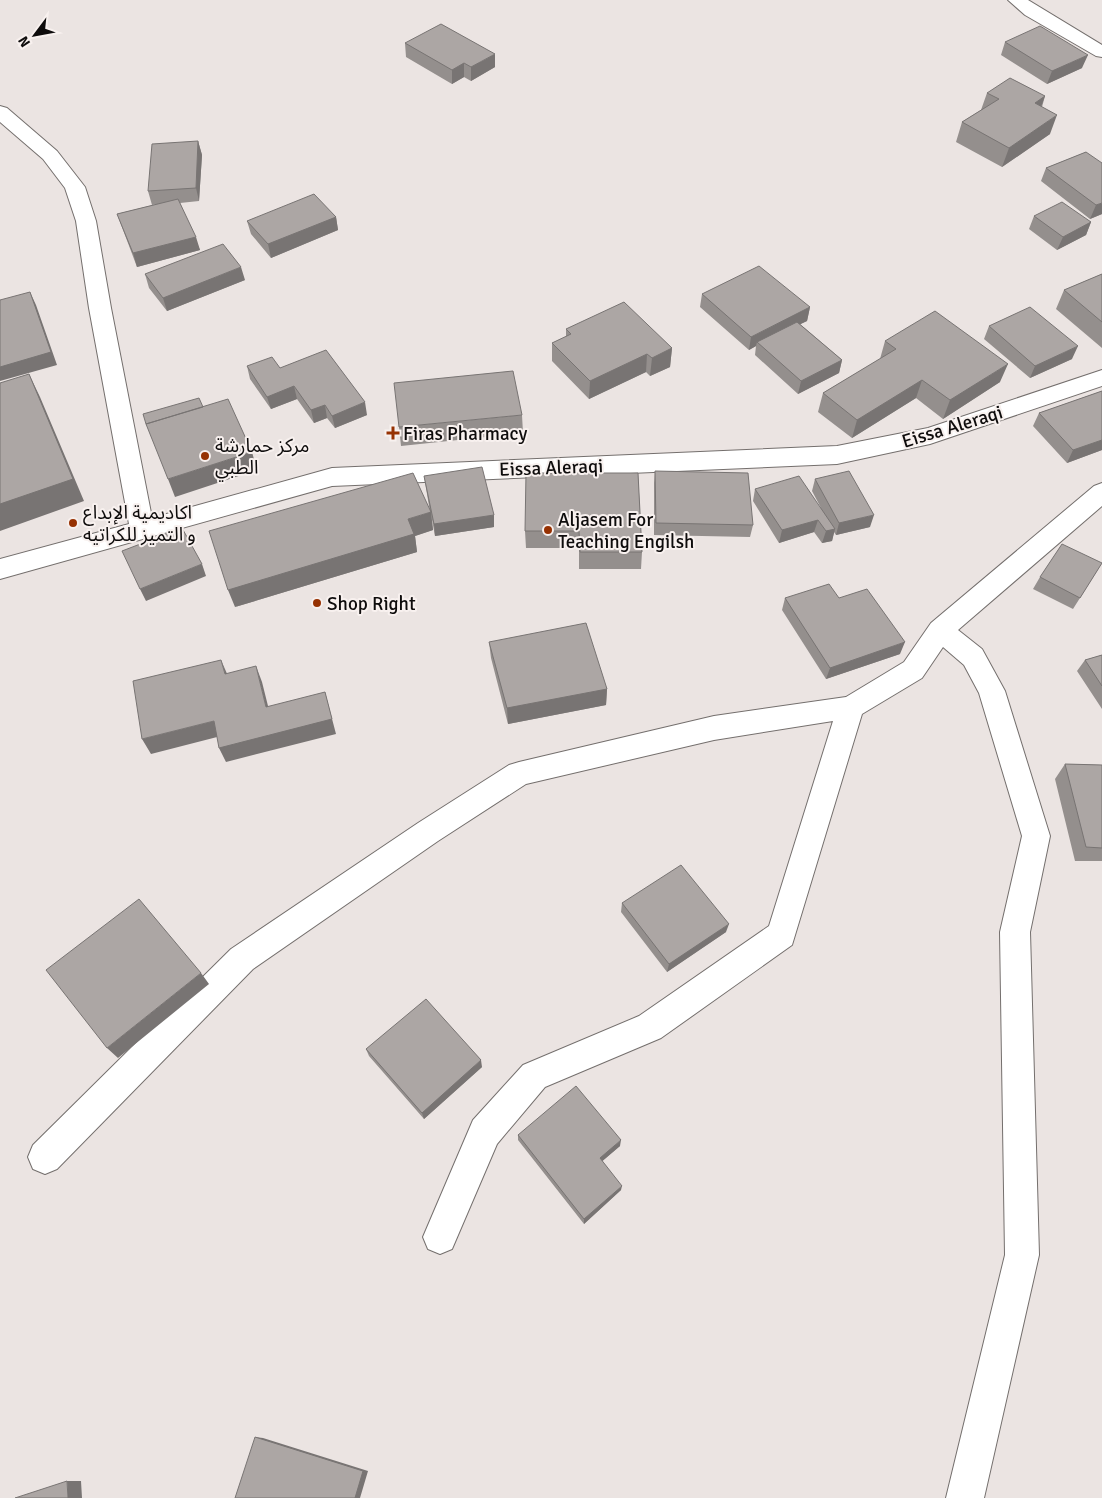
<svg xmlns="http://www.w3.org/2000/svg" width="1102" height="1498" font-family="Signika,'Noto Sans Arabic',sans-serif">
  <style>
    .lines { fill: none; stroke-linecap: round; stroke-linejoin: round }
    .minor-casing { stroke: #746f6d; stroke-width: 2 }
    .minor { fill: #fff; fill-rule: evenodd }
    .wall { fill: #948f8d }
    .shaded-wall { fill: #787473 }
    .building { fill: #aca6a4; stroke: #787473 }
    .poi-dot { fill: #963102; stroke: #f8f1ef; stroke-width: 2 }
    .labels { text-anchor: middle; stroke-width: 4; stroke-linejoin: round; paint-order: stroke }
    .street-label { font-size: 19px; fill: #0e0c0c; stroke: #f8f1ef }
    .poi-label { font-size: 19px; fill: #0e0c0c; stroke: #f8f1ef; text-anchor: start }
  </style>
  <rect width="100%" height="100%" fill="#ebe4e2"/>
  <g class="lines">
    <!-- minor casing -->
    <g class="minor-casing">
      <path id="minor" d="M1008 0H1028L1102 45V57L1096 56 1025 15Z
        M0 106 7 108 57 151 85 187 96 221 111 308 152 518 332 468 837 446 928 428 1102 370V386L930 444 837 464 332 486 0 579V559L129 524 89 308 76 221 65 188 43 159 0 122Z
        M1102 483V506L958 630 982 649 1005 691 1050 836 1030 932 1039 1255 984 1498H946L1005 1255 1000 932 1022 836 979 693 964 665 943 647 922 678 862 714 792 945 661 1038 545 1087 497 1144 452 1249 440 1254 428 1249 423 1237 473 1120 523 1065 639 1016 769 926 833 721 714 740 526 784 438 841 253 969 57 1169 45 1174 33 1169 28 1157 33 1145 231 949 418 823 509 765 519 762 714 716 846 697 904 662 931 623 1094 486Z"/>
    </g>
    <!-- minor -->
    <use href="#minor" class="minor"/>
  </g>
  <!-- wall -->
  <path class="wall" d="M1005 42 1082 68 1047 84 1001 55Z
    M405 43 495 67 471 81 464 77 452 84 406 57Z
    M987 93 1045 96 1042 107 1050 134 1002 167 956 142 962 122 981 110Z
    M198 141 202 155 199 201 180 203 200 250 137 267 117 214 157 204 152 205 148 191Z
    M1086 152 1102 214 1090 219 1041 181 1046 168Z
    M1034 216 1091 222 1086 235 1057 250 1029 229Z
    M336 217 338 230 271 258 251 234 247 221Z
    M145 274 245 280 167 311 149 288Z
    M1102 274V348L1056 309 1064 290Z
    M702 294 810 307 807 321 800 324 842 360 839 373 798 394 755 355 756 346 749 350 700 307Z
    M989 326 1072 359 1030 378 984 339Z
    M566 329 672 348 670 367 650 376 646 372 589 399 552 361V343L566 337Z
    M885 341 1000 382 943 419 916 398 852 438 818 412 823 393 880 359Z
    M247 366 280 368 367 415 335 428 327 418 314 423 297 399 271 409 250 379Z
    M1102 391V450L1067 463 1033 426 1039 413Z
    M522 415 523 433 401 446 399 427Z
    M655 471 753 525 750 537 654 535V483Z
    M638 473 642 552 641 569H579V548H526L525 531Z
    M424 476 494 515V527L435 536 431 514 433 530 415 536 417 552 235 607 430 512Z
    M815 479 870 527 836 535 834 532 832 541 822 543 814 532 779 543 753 501 755 489 821 508 812 491Z
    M1102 563 1073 609 1033 589 1040 577Z
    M785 598H839L900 654 826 679 782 610Z
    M489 642 607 689 606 705 508 724 491 658Z
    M1102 655V709L1077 671 1085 660Z
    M1065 764 1102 765V861H1075L1055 779Z
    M622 903 726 932 667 972 621 912Z
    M366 1049 482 1067 424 1119 369 1056Z
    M518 1135 620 1146 602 1161 621 1190 584 1224 518 1140Z"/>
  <!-- shaded-wall -->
  <path class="shaded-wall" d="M495 54V67L471 81V67Z
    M1088 55 1082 68 1047 84 1052 71Z
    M464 63V77L452 84V70Z
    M1045 96 1038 115 1035 103Z
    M1057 115 1050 134 1002 167 1009 148Z
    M198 141 202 155 199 201 196 188Z
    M1102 203V214L1090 219 1096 205Z
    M336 217 338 230 271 258 268 244Z
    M1091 222 1086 235 1057 250 1063 237Z
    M196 237 200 250 137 267 133 253Z
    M241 267 245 280 167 311 163 298Z
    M30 292 36 305 57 365 0 381V367Z
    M810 307 807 321 760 344 757 342 756 346 749 350 751 337Z
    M1078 346 1072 359 1030 378 1035 366Z
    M672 348 670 367 650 376 652 358Z
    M647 354 646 372 589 399 590 381Z
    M842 360 839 373 798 394 801 381Z
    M1008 364 1000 382 943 419 950 400Z
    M29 374 40 397 84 501 0 531V504Z
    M922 380 916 398 852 438 857 420Z
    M294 386 297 399 271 409 267 397Z
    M365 402 367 415 335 428 332 416Z
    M325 405 327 418 314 423 311 410Z
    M1102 440V450L1067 463 1073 450Z
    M252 452 257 470 175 497 168 479Z
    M431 512 433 530 415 536 417 552 235 607 228 590 408 519Z
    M494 515V527L435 536 434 524Z
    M874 515 870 527 836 535 839 523Z
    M818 520 814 532 779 543 782 530Z
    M835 529 832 541 822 543 826 531Z
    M202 564 206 576 146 601 140 589Z
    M905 642 900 654 826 679 830 668Z
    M221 660 228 676 225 674Z
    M256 666 262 682 272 722 266 707Z
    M607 689 606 705 508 724 507 708Z
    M325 692 336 734 226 762 219 748Z
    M214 721 221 736 151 754 142 739Z
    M729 924 726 932 667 972 669 964Z
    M201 973 209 984 118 1058 107 1048Z
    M481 1060 482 1067 424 1119 422 1113Z
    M621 1140 620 1146 599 1164 600 1158Z
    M622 1186 621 1190 584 1224V1219Z
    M255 1437 263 1438 368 1471 360 1498H355Z
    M67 1481H81L82 1498H68Z"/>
  <!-- building -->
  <path class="building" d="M441 24 495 54 471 67 464 63 452 70 405 43Z
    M1040 26 1088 55 1052 71 1005 42Z
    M1010 78 1045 96 1035 103 1057 115 1009 148 962 122 999 99 987 93Z
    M198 141 196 188 148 191 152 144Z
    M1086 152 1102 163V203L1096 205 1046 168Z
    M314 194 336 217 268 244 247 221Z
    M178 199 196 237 133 253 117 214Z
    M1062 202 1091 222 1063 237 1034 216Z
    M223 244 241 267 163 298 145 274Z
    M759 266 810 307 751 337 702 294Z
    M1102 274V322L1064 290Z
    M30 292 51 352 0 367V300Z
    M624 302 672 348 652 358 647 354 590 381 552 343 571 334 566 329Z
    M1030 307 1078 346 1035 366 989 326Z
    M935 311 1008 364 950 400 922 380 857 420 823 393 896 349 885 341Z
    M797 322 842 360 801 381 757 342Z
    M326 350 365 402 332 416 325 405 311 410 294 386 267 397 247 366 272 357 280 368Z
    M513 371 522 415 399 427 394 383Z
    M29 374 73 479 0 504V383Z
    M1102 391V440L1073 450 1039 413Z
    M199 398 203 407 146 424 143 414Z
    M228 399 252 452 168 479 146 424Z
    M482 467 494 515 434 524 424 476Z
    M655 471 748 473 753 525 656 523Z
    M849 471 874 515 839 523 815 479Z
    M413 473 431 512 408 519 414 534 228 590 209 531Z
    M526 473H638L642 552H580L579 531H525Z
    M799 476 835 529 826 531 818 520 782 530 755 489Z
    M182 528 202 564 140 589 122 551Z
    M1062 544 1102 563 1080 598 1040 577Z
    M829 584 839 598 867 589 905 642 830 668 785 598Z
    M586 623 607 689 507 708 489 642Z
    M1102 655V686L1085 660Z
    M221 660 225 674 256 666 266 707 325 692 332 719 219 748 214 721 142 739 133 681Z
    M1065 764 1102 765V848L1086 847Z
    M681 865 729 924 669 964 622 903Z
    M139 899 201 973 107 1048 46 970Z
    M426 999 481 1060 422 1113 366 1049Z
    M576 1086 621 1140 600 1158 622 1186 584 1219 518 1135Z
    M255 1437 363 1471 355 1498H235Z
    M67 1481 68 1498H15Z"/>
  <!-- markers -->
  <g class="poi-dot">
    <path d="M390.5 425.5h5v5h5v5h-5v5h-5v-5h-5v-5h5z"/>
    <circle cx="205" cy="456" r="5"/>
    <circle cx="73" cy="523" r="5"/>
    <circle cx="548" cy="530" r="5"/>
    <circle cx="317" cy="603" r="5"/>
  </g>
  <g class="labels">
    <!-- street labels -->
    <g class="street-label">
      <text transform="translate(952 426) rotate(-17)" y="7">Eissa Aleraqi</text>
      <text transform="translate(551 467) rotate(-2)" y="7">Eissa Aleraqi</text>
    </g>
    <!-- poi labels -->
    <g class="poi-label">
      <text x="403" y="440">Firas Pharmacy</text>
      <text x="215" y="452">مركز حمارشة<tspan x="215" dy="22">الطبي</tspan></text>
      <text x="83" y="519">اكاديمية الإبداع<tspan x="83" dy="22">و التميز للكراتيه</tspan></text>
      <text x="558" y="526">Aljasem For<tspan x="558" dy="22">Teaching Engilsh</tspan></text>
      <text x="327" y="610">Shop Right</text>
    </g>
  </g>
  <!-- north arrow -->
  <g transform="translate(35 35) rotate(238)" stroke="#f8f1ef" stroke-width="4" paint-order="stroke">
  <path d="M0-4L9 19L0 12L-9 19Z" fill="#0e0c0c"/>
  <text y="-8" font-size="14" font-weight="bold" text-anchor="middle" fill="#0e0c0c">N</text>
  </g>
</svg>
